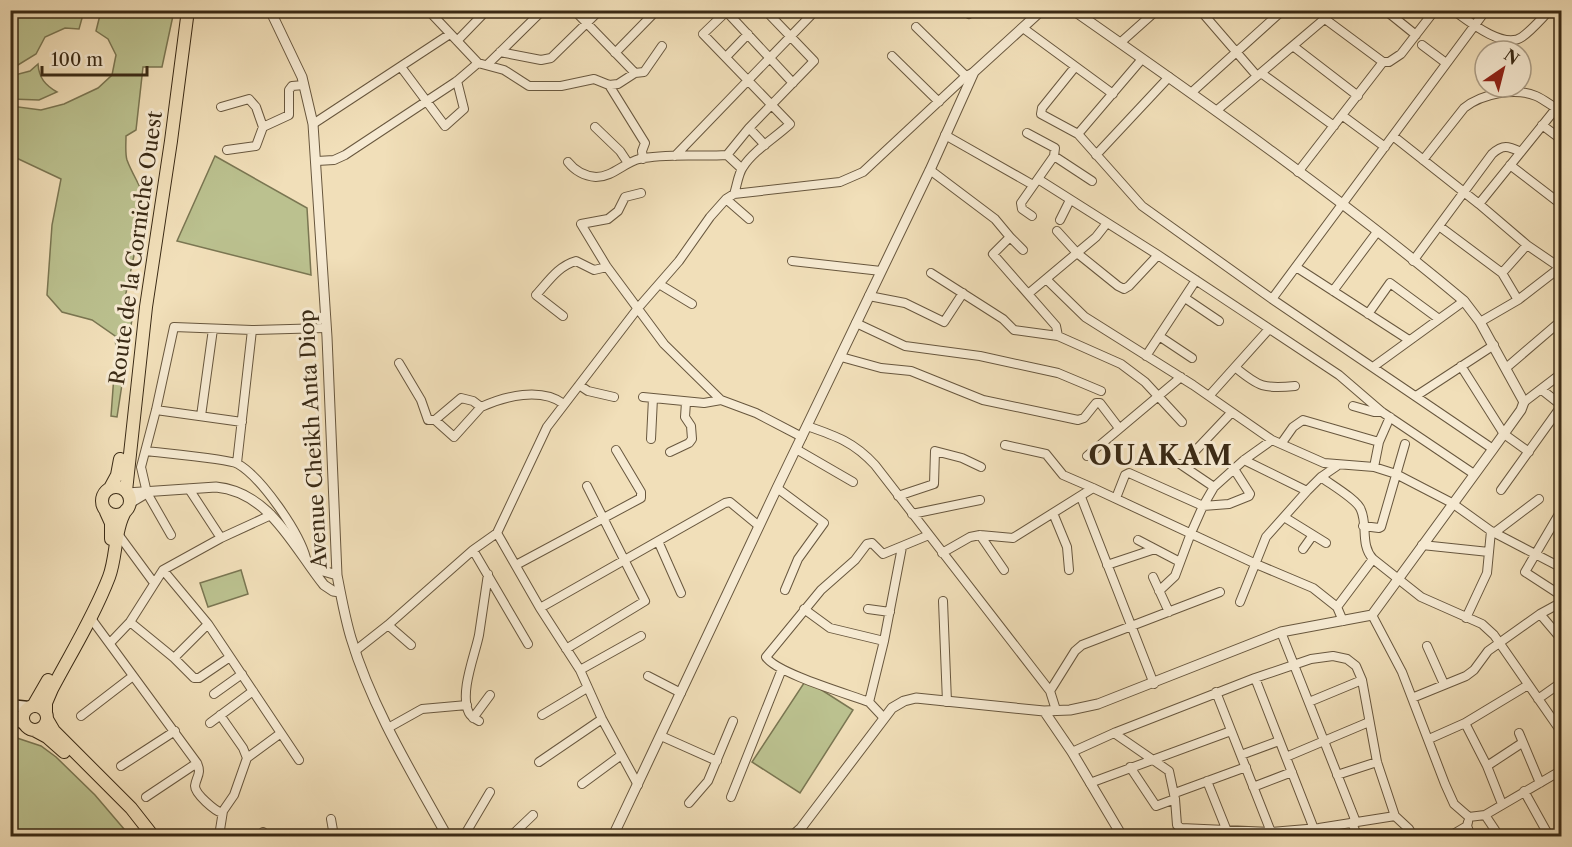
<svg xmlns="http://www.w3.org/2000/svg" width="1572" height="847" font-family="'Libre Caslon Text',serif">
  <style>
    .green { fill: #bbc18f; stroke: #7a7652; stroke-width: 1.5 }
    .lines { fill: none; stroke-linecap: round; stroke-linejoin: round }
    .minor-casing { stroke: #68573e; stroke-width: 10 }
    .tertiary-casing { stroke: #68573e; stroke-width: 11 }
    .secondary-casing { stroke: #3a2a15; stroke-width: 13 }
    .trunk-casing { stroke: #3a2a15; stroke-width: 14 }
    .minor { stroke: #f6ead2; stroke-width: 8 }
    .tertiary { stroke: #f6ead2; stroke-width: 9 }
    .secondary { stroke: #f6ead2; stroke-width: 10 }
    .trunk { stroke: #f1dfb9; stroke-width: 12 }
    .labels { text-anchor: middle; stroke-width: 6; stroke-linejoin: round; paint-order: stroke }
    .street-label { font-size: 21px; fill: #3a2a15; stroke: #f6ead2 }
    .district-label { font-size: 27px; font-weight: bold; letter-spacing: 1.5px; fill: #3a2a15; stroke: #f6ead2 }
  </style>
  <rect width="100%" height="100%" fill="#f1dfb9"/>
  <filter id="stains"><feTurbulence type="fractalNoise" baseFrequency=".00333" numOctaves="4"/><feColorMatrix values="0 0 0 0 .2 0 0 0 0 .09 0 0 0 0 .02 0 0 0 .5 -.17"/></filter>
  <radialGradient id="worn" r=".72"><stop offset=".6" stop-color="#630" stop-opacity="0"/><stop offset="1" stop-color="#630" stop-opacity=".3"/></radialGradient>
  <!-- green -->
  <path class="green" d="M11 10H84V11L79 29 65 28 45 37 36 54 18 65 11 66Z
    M101 11H174L162 67H143L136 130 126 136C126 144 125 153 127 160 137 187 157 203 139 232L123 307 132 319 117 417 111 416 116 348 115 336 92 320 62 312 47 295 52 225 61 179 10 155 11 106 41 110 64 104 98 88 112 75 116 55 108 39 96 31Z
    M38 64C39 78 45 85 57 92L39 100 11 99V76L30 71Z
    M215 156 307 208 311 275 177 241Z
    M241 570 248 594 208 607 200 583Z
    M806 680 853 710 800 793 752 762Z
    M11 736 41 746 56 757 95 795 130 836H11Z"/>
  <g class="lines">
    <!-- minor casing -->
    <g class="minor-casing">
      <path id="minor" d="M428 10 478 63 504 70 529 86H561L594 79 609 85 618 84 635 73 644 72 662 46
        M574 10 635 73
        M725 10 793 83
        M728 10 703 34 790 124C775 138 754 150 743 167 738 174 737 186 734 194
        M964 10 969 14 973 10
        M1200 10 1257 76
        M1385 10 1416 35
        M1453 10C1468 21 1504 50 1522 37 1532 30 1541 19 1550 10
        M1325 19 1383 62H1389L1401 54 1435 10
        M916 27 966 76
        M1023 28 1113 94
        M457 41 487 10
        M1120 43 1157 10
        M1422 45 1446 63
        M1293 46 1358 96
        M500 52 541 60 551 58 600 10
        M615 53 657 10
        M892 56 939 102
        M726 57 748 34
        M487 65 543 10
        M401 67 445 126 464 109 457 81
        M1075 67 1042 108 1041 114 1078 134 1142 206 1272 299 1493 449
        M1261 73 1334 126
        M609 85 645 143 642 151 643 159
        M1191 93 1283 10
        M221 107 249 99 256 107 263 127
        M1216 111 1335 10
        M1343 116 1385 147
        M313 124 450 34
        M1542 125 1562 140
        M595 127 620 151 628 163
        M749 128 765 145
        M1027 133 1055 148 1054 156 1021 203 1022 209 1032 216
        M1078 134 1142 59
        M945 135 1033 185
        M1393 136 1479 204 1527 245 1562 269
        M227 150 256 146 263 127 289 115V90L292 86 304 85
        M727 155 749 128 814 61 765 10
        M1096 155 1169 77
        M675 156 816 10
        M1054 156 1092 181
        M1423 160 1464 108C1481 94 1515 87 1536 96 1543 99 1549 104 1556 108
        M317 161 334 160 345 155 457 81 478 63
        M568 162C575 171 585 176 596 177 612 177 624 163 639 159 667 153 698 157 727 155L741 168
        M1510 165 1562 205
        M930 170 995 219 1010 237 993 254 1056 326 1058 336
        M1298 172 1383 62
        M1038 179 1158 255 1339 375 1382 412 1474 474
        M641 193 625 197 618 211 608 219 581 224 607 267 664 344 721 400
        M726 199 749 219
        M1479 204 1562 101
        M1060 220 1070 200
        M1439 226 1502 273 1518 300
        M1057 231 1077 253 1118 286 1124 289 1129 286 1158 255
        M1010 237 1023 250
        M792 261 881 271
        M1413 261 1492 154C1503 144 1508 146 1521 152
        M1296 267 1409 340
        M931 273 1003 319 1014 330 1058 336 1121 364 1145 382 1182 422
        M1502 273 1527 245
        M1046 279 1085 317 1193 385 1272 440 1324 463 1374 467 1396 474 1452 503 1491 531 1562 568
        M659 284 692 304
        M1333 291 1377 232
        M1028 294 1096 237 1107 223
        M869 296 905 303 944 322 963 293
        M1185 298 1219 321
        M1272 299 1486 10
        M1368 314 1390 283 1439 319
        M563 316 536 295C548 282 558 266 576 261L594 270 607 267
        M1480 322 1518 300 1562 266
        M856 323 905 346 980 356 1058 373 1101 391
        M1159 336 1192 358
        M1146 356 1196 280
        M841 357 881 368 911 371 983 400 1078 420 1084 418 1096 403H1100L1119 428
        M399 363 421 400 428 420H435L461 398 473 401 481 407C505 396 541 387 564 404
        M1461 366 1504 434 1529 452
        M1373 367 1464 301
        M1236 368C1259 387 1264 389 1295 386
        M1506 368 1562 320
        M579 385 588 391 614 397
        M1542 390 1561 405
        M1209 396 1269 329
        M1416 396 1494 345
        M643 397 704 403 721 400 756 413 802 437
        M1524 402 1562 373
        M1353 406 1374 412H1382
        M156 410 242 422
        M201 416 213 329
        M435 420 454 437 481 407
        M807 426C836 436 854 442 875 465L1050 691 1056 710
        M651 439 653 398
        M1281 444 1293 427 1303 420 1379 442
        M1005 445 1046 454 1063 475 1093 488 1256 564 1313 588 1337 607
        M796 449 853 482
        M1196 450 1231 413
        M146 451C161 453 230 459 238 464 262 478 299 532 306 558
        M670 452 689 443 692 439 691 426 685 417 686 402
        M1087 456 1181 377
        M1244 460 1307 491
        M237 463 252 330
        M1180 464 1214 487
        M1374 467 1379 442 1390 417
        M1321 477C1330 484 1358 500 1361 510 1368 526 1360 545 1373 559L1421 597 1482 624 1494 635 1562 733
        M777 488 824 523 798 559 785 590
        M189 489 221 538
        M1501 490 1562 405
        M898 496 934 484 935 451 962 458 981 467
        M1081 497 1154 684
        M1116 498 1125 475 1129 473 1203 506 1229 504 1249 496 1250 494 1234 469
        M1562 509 1525 572 1562 596
        M1053 513 1067 547 1069 570
        M912 514 980 500
        M1284 517 1326 543
        M1363 526 1379 528 1381 527 1405 444
        M497 533 540 608 580 670 602 719 638 785
        M1494 533 1539 499
        M118 534 154 583
        M171 535 147 493 141 467 156 410 174 327 252 330 326 328
        M980 535 1004 570
        M1138 540 1180 562
        M658 541 681 593
        M1422 545 1489 552
        M1303 549 1313 535
        M473 550 528 644
        M942 553 970 537 980 535 1013 538 1093 488
        M516 565 641 498V492L616 450
        M1107 565 1155 549
        M163 570 208 624 299 760
        M1153 577 1169 612
        M1159 591 1175 576 1191 533 1203 506 1214 487 1244 460 1272 440
        M943 601 947 702
        M1240 602 1266 537 1307 491 1321 477 1337 466
        M540 608 725 503 730 502 759 526
        M804 609 830 628 884 641
        M868 609 890 612
        M1540 614 1562 640
        M1372 615 1402 672 1445 784 1454 804 1469 817 1485 815 1562 770
        M90 617 197 763C202 774 196 777 195 786 195 794 215 811 222 813
        M1466 618 1487 573 1491 531
        M1343 621 1337 607 1373 559
        M130 622 174 658 194 678H199L230 657
        M388 625 411 645
        M1281 632 1356 822
        M110 643 130 622 163 570 221 538 271 515
        M1427 646 1444 684
        M566 649 645 601 587 486
        M355 651 388 625 473 550 497 533 547 427 638 308 679 261 710 217 726 199 734 194 840 182 863 172 966 76 974 72
        M174 658 208 624
        M580 670 641 636
        M648 676 681 693
        M1255 678 1314 829
        M1050 691 1075 651 1082 645 1220 592
        M1216 692 1271 832
        M214 694 242 674
        M1412 698 1466 676 1474 670 1488 651 1540 614 1562 602
        M1538 699 1562 682
        M869 702C848 694 776 673 766 657L821 590 855 560 867 544 872 543 883 554 929 535
        M1309 702 1362 680
        M542 715 587 688
        M81 716 133 676
        M473 718 490 695
        M884 718 869 702 884 641 902 547
        M479 721C475 719 471 717 469 713 459 693 475 655 479 635 482 615 485 594 488 574
        M210 723 253 691
        M1465 723 1487 766 1502 804
        M388 728 422 709 467 705
        M1114 733 1169 771 1175 799 1177 825 1181 828 1271 832 1319 828 1395 816
        M1519 733 1540 783
        M661 736 717 761
        M1429 739 1465 723 1528 685
        M1072 752 1114 733 1255 678 1311 659 1333 656 1347 659 1356 666 1362 680 1377 762 1395 816 1409 829 1413 836
        M1241 755 1279 741
        M1286 757 1369 722
        M247 758 281 733
        M539 762 602 719
        M121 766 175 731
        M1487 766 1522 743
        M1130 767 1156 806 1175 799
        M1337 775 1377 762
        M1207 781 1227 831
        M1090 783 1231 731
        M582 784 620 756
        M1253 787 1292 772
        M1524 791 1549 836
        M1175 793 1246 767
        M146 797 197 763
        M731 797 782 669
        M689 803 708 781 733 721
        M1485 815 1499 836
        M331 819 334 836
        M1352 822 1357 836
        M1468 822 1467 826 1471 836
        M263 832 264 836
        M219 836 223 811 234 795 247 758 243 748 220 715
        M464 836 490 792
        M511 836 533 815
        M1450 836 1467 826
        M1536 836 1545 831"/>
    </g>
    <!-- tertiary casing -->
    <g class="tertiary-casing">
      <path id="tertiary" d="M270 10 302 77 313 124 327 337 337 575C341 596 345 618 351 638 372 708 412 773 447 836
        M127 493 216 487C270 492 294 548 324 585L333 591 340 592
        M130 503 145 494
        M313 568 337 575
        M1044 711 1072 752 1122 836
        M613 836 777 488 930 170 974 72 1042 10
        M792 836 801 828 892 708 904 701 916 698 1044 711 1070 710 1098 704 1281 632 1372 615 1493 449 1521 410 1524 402 1480 322 1464 301C1340 197 1206 103 1073 10"/>
    </g>
    <!-- secondary casing -->
    <g class="secondary-casing">
      <path id="secondary" d="M10 705 29 707
        M10 717 24 724"/>
    </g>
    <!-- trunk casing -->
    <g class="trunk-casing">
      <path id="trunk" d="M102 501a14 14 0 1 1 28 0a14 14 0 1 1-28 0Z
        M110 488 117 475 120 459
        M126 491 146 307 171 141 188 10
        M106 512 111 523V539
        M23 718a12 12 0 1 1 24 0a12 12 0 1 1-24 0Z
        M33 706 48 680
        M46 712V703L52 689C71 653 94 616 109 577 117 556 114 530 126 510
        M47 719 54 731 131 808 153 836
        M34 730 47 737 64 752"/>
    </g>
    <!-- minor -->
    <use href="#minor" class="minor"/>
    <!-- tertiary -->
    <use href="#tertiary" class="tertiary"/>
    <!-- secondary -->
    <use href="#secondary" class="secondary"/>
    <!-- trunk -->
    <use href="#trunk" class="trunk"/>
  </g>
  <g class="labels">
    <!-- street labels -->
    <g class="street-label">
      <text transform="translate(136 248) rotate(-82)" y="7">Route de la Corniche Ouest</text>
      <text transform="translate(313 439) rotate(-93)" y="7">Avenue Cheikh Anta Diop</text>
    </g>
    <!-- district labels -->
    <g class="district-label">
      <text x="1161" y="465">OUAKAM</text>
    </g>
  </g>
  <!-- margin -->
  <rect width="1572" height="847" fill="none" stroke="#f1dfb9" stroke-width="36"/>
  <rect x="12" y="12" width="1548" height="823" fill="none" stroke="#3a2a15" stroke-width="3"/>
  <rect x="18" y="18" width="1536" height="811" fill="none" stroke="#3a2a15" stroke-width="1.5"/>
  <!-- north arrow -->
  <g transform="translate(1503 69) rotate(35)"><circle r="28" fill="#f6ead2" stroke="#ab9d86" stroke-width="1.5"/>
  <path d="M0-4.5L10 22L0 15L-10 22Z" fill="#8f2418"/>
  <text y="-9" font-size="16" font-weight="bold" text-anchor="middle" fill="#3a2a15">N</text>
  </g>
  <!-- scale -->
  <path d="M42 66v9h105v-9" fill="none" stroke="#3a2a15" stroke-width="3"/>
  <text x="51" y="66" font-size="18" fill="#3a2a15" stroke="#f6ead2" stroke-width="4.5" paint-order="stroke">100 m</text>
  <rect width="100%" height="100%" filter="url(#stains)"/>
  <rect width="100%" height="100%" fill="url(#worn)"/>
</svg>
